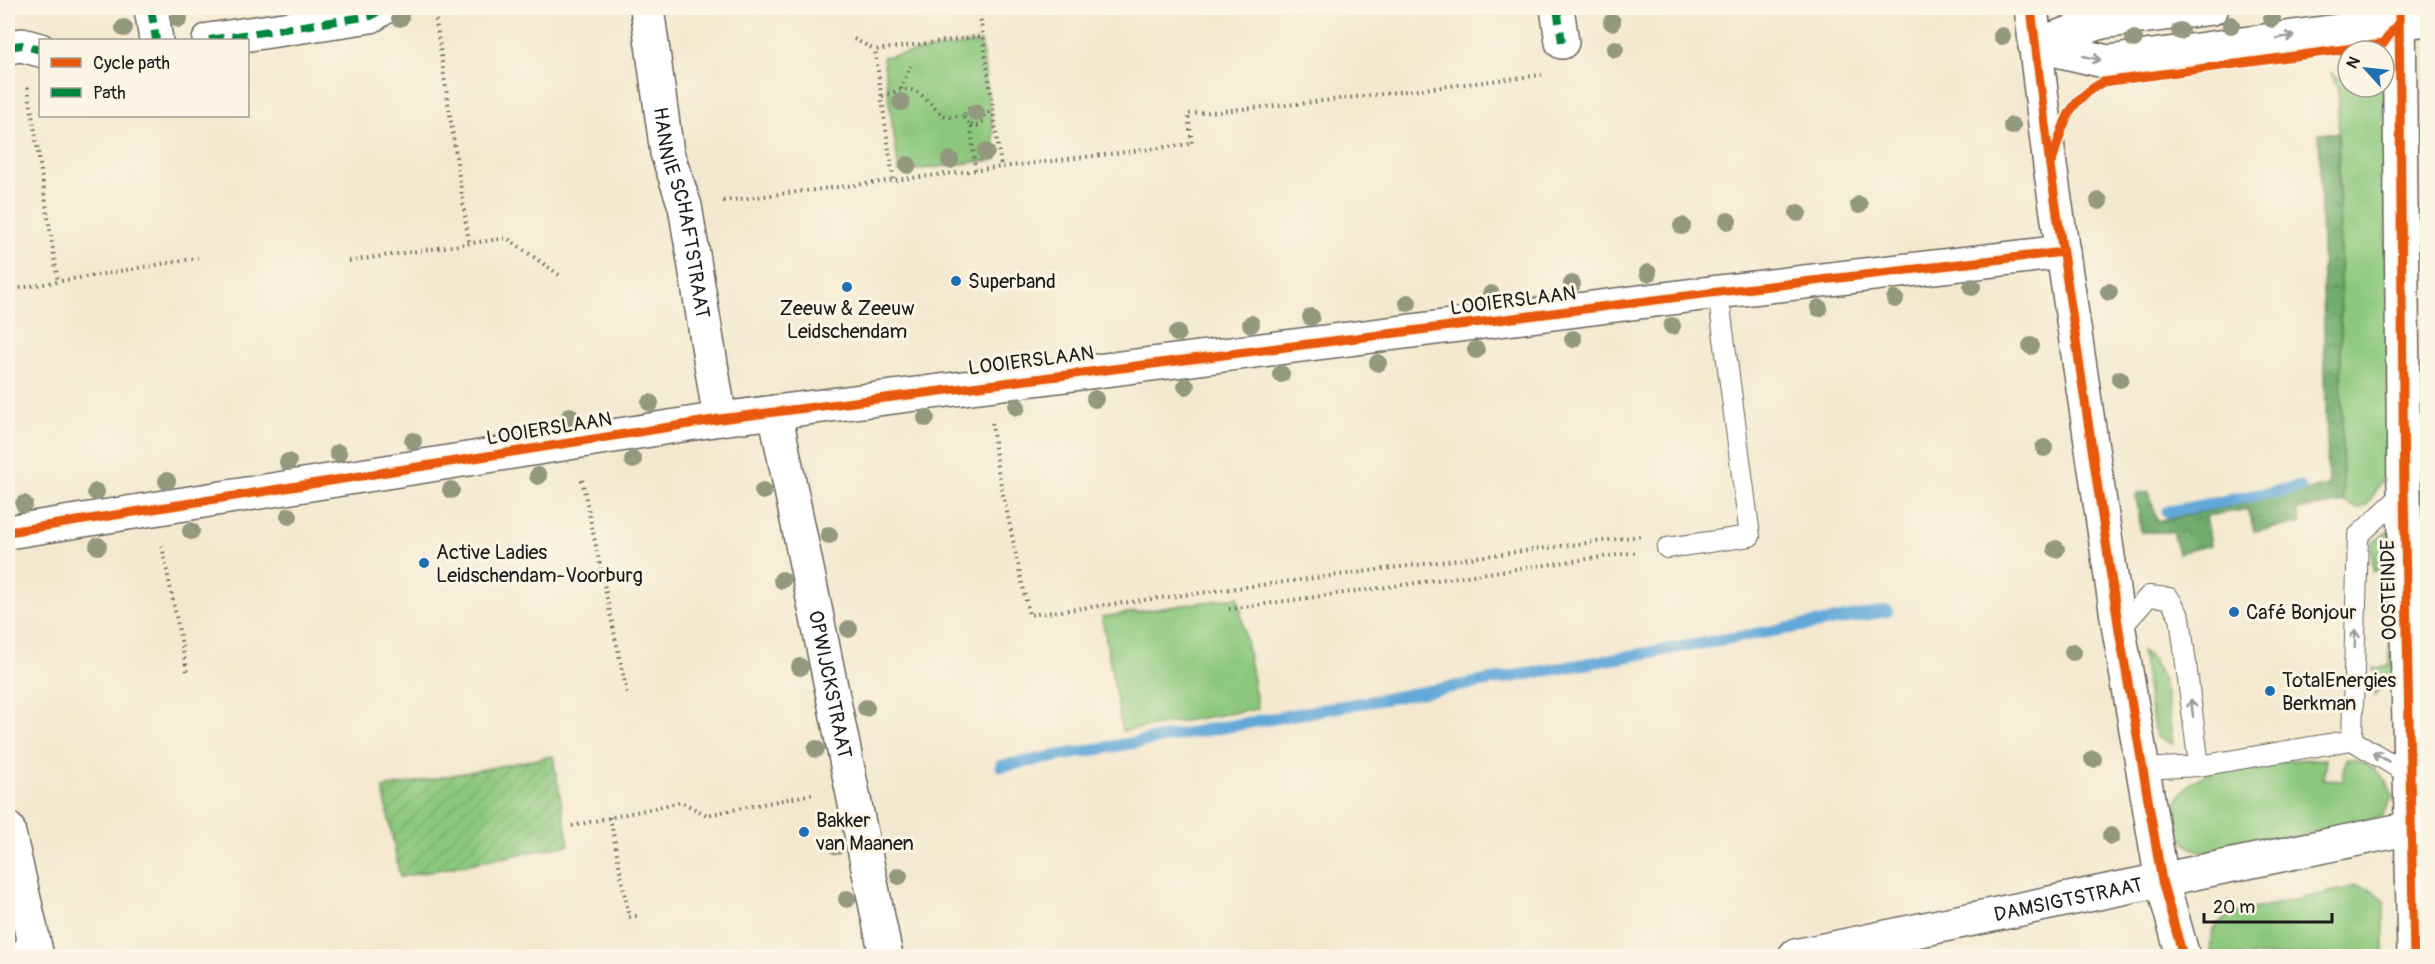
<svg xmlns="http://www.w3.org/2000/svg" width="2435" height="964" font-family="Pangolin,sans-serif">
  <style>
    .green { fill: #8bc77c; stroke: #54724c; stroke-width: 1.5 }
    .forest { fill: url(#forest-crowns); stroke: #466444; stroke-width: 1.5 }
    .garden { fill: url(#garden-furrows); stroke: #54724c; stroke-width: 1.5 }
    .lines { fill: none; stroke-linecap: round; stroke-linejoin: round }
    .stream { stroke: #62a8d8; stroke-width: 12 }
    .lane-casing { stroke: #68645b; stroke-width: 22 }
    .street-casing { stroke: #68645b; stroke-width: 36 }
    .secondary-casing { stroke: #68645b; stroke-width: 36 }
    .path { stroke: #68645b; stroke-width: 4; stroke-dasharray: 1.5 4.5; stroke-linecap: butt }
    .lane { stroke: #fff; stroke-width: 20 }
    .street { stroke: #fff; stroke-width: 33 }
    .secondary { stroke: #fff; stroke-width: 33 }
    .quiet { stroke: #00873e; stroke-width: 8; stroke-dasharray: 15 8; stroke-linecap: butt }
    .cycleway-casing { stroke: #fcf5e5; stroke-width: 13 }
    .cycleway { stroke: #e8590c; stroke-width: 9 }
    .tree { fill: #93997f }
    .oneway { stroke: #999 }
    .poi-dot { fill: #1f6fb2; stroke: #fcf5e5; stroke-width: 2 }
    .labels { text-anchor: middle; stroke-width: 6; stroke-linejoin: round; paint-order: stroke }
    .street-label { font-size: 20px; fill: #1c1c1c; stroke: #fcf5e5 }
    .poi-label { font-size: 20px; fill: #1c1c1c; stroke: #fcf5e5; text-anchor: start }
  </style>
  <defs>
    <pattern id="forest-crowns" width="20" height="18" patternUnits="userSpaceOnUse" patternTransform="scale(1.5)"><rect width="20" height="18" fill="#70ac6c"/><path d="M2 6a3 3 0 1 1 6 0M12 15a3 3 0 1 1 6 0" fill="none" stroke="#5b8b58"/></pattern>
    <pattern id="garden-furrows" width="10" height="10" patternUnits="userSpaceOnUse" patternTransform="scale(1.5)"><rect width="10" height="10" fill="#8bc77c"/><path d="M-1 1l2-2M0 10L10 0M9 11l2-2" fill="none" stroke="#77aa6b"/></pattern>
  </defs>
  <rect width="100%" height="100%" fill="#fcf5e5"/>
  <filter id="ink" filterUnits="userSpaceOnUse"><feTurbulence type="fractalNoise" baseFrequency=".0167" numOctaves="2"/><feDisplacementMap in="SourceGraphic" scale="12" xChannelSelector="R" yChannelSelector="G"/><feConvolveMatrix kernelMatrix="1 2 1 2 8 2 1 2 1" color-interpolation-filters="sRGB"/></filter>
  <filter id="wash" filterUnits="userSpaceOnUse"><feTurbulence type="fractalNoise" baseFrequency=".008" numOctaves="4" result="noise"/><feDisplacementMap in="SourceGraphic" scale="24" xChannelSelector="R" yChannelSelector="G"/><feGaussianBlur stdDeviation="1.35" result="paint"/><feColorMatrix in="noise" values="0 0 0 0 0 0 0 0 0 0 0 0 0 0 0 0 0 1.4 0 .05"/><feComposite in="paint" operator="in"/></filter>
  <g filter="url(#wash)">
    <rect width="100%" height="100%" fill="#f4e9cf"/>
    <!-- green -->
    <path class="green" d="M981 42 997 159 899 172 883 57Z
      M2331 73 2348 83V87H2384L2389 467 2367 505 2359 509 2343 502 2338 90Z
      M2387 532 2394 534V671L2375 696 2374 668 2390 666 2389 572 2373 571 2372 543Z
      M1238 597 1258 709 1122 731 1102 617Z
      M2141 651C2169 665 2168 716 2173 744L2157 737 2154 728Z
      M2346 758C2371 762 2384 773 2393 796L2382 817 2213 855C2193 850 2183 848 2176 826 2175 823 2172 817 2173 813 2173 810 2177 804 2178 800 2197 756 2285 761 2326 759L2323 779 2343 780Z
      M2357 886 2372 890 2384 901V956H2207L2212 955C2207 931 2215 923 2235 913Z"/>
    <!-- forest -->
    <path class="forest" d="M2319 133H2338L2343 502 2297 510 2300 524 2254 531 2248 509 2206 516 2211 545 2178 553 2172 532H2141L2136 494 2149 492 2157 521 2328 486Z"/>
    <!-- garden -->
    <path class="garden" d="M553 756 569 845 400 877 383 788Z"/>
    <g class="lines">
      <!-- stream -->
      <path class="stream" d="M2167 512 2300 487
        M1001 766 1887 611"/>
    </g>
  </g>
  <g filter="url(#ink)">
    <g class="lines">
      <!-- lane casing -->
      <g class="lane-casing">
        <path id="lane" d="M1667 548 1750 536 1718 292
          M2119 630 2149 596 2169 598 2180 617 2199 766
          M2352 740 2358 536 2404 493
          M2142 769 2199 766 2352 740 2410 775
          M8 953 35 947"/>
      </g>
      <!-- street casing -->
      <g class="street-casing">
        <g id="street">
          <path d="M151 8 156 40"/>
          <path id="s1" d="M647 8 667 153 685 206 720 419"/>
          <path d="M1557 8 1562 42"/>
          <path d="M209 40 371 16 383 8"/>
          <path d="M2035 45 2108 62 2428 19"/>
          <path d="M2035 45 2102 22 2212 8"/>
          <path d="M8 47 22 45 40 50"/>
          <path id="s2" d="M775 412 886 956"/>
          <path d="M8 532 720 419 1718 292 2063 252"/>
          <path d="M8 829 37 956"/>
          <path id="s3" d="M1795 956 2411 828"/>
        </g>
      </g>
      <!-- secondary casing -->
      <g class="secondary-casing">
        <path id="secondary" d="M2031 8 2050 166 2119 630 2162 881 2183 956
          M2399 8 2404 493 2414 956"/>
      </g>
      <!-- path -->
      <path class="path" d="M434 8 469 243
        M979 8 1001 167
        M854 39 875 50
        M28 87 58 282
        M901 89 910 66
        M882 96C913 85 914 87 936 109 940 113 944 116 949 117 953 117 959 116 963 116
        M971 125 977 126 983 121 984 113
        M975 170 971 125 963 116 971 106H978L984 113 993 112
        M893 179 875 50 982 36
        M723 201 1192 144 1188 114 1297 104 1542 75
        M349 261 507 238 562 277
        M8 290 198 258
        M992 423 997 466 1029 615 1640 536
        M582 480 627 693
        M162 546 187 671
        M1229 609 1638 552
        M610 817 629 917 641 915
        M572 826 681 802 707 815 813 794"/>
      <!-- lane -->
      <use href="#lane" class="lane"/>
      <!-- street -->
      <use href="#street" class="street"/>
      <!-- secondary -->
      <use href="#secondary" class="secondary"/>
      <!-- quiet -->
      <path class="quiet" d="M151 8 156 40
        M1557 8 1562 42
        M209 40 371 16 383 8
        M8 47 22 45 40 50"/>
      <!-- cycleway casing -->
      <g class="cycleway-casing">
        <path id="cycleway" d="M2031 8 2050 166 2119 630 2162 881 2183 956
          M2399 8 2404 493 2414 956
          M2052 161C2064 124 2066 102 2103 82L2383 44 2399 22
          M8 532 720 419 1718 292 2063 252"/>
      </g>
      <!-- cycleway -->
      <use href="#cycleway" class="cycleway"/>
    </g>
    <!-- trees -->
    <g class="tree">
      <circle cx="400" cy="18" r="9"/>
      <circle cx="179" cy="19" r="9"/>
      <circle cx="2272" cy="19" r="9"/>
      <circle cx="1612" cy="22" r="9"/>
      <circle cx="2231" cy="25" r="9"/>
      <circle cx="124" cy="28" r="9"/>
      <circle cx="2180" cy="31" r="9"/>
      <circle cx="2002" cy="36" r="9"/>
      <circle cx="2134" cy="39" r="9"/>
      <circle cx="1615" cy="49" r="9"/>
      <circle cx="901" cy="102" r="9"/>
      <circle cx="976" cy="113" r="9"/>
      <circle cx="2012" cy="126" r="9"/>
      <circle cx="986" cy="152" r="9"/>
      <circle cx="950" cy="160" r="9"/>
      <circle cx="908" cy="165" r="9"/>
      <circle cx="2099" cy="201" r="9"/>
      <circle cx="1859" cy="205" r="9"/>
      <circle cx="1798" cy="213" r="9"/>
      <circle cx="1728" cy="221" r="9"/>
      <circle cx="1682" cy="226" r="9"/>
      <circle cx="1648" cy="273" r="9"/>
      <circle cx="1572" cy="284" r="9"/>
      <circle cx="1972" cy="287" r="9"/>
      <circle cx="2109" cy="292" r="9"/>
      <circle cx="1491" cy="294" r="9"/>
      <circle cx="1895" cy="299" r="9"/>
      <circle cx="1408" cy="303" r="9"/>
      <circle cx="1819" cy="308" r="9"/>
      <circle cx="1311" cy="317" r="9"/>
      <circle cx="1251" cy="324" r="9"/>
      <circle cx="1672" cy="326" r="9"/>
      <circle cx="1177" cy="333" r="9"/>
      <circle cx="1573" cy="339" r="9"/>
      <circle cx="2031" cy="346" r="9"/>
      <circle cx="1476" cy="350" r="9"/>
      <circle cx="1378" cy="363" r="9"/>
      <circle cx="1281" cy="374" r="9"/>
      <circle cx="2120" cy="379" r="9"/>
      <circle cx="1186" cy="386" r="9"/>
      <circle cx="1095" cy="399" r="9"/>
      <circle cx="650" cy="403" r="9"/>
      <circle cx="1017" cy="407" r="9"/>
      <circle cx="570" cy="416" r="9"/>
      <circle cx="926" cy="418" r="9"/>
      <circle cx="413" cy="441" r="9"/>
      <circle cx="2044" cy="448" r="9"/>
      <circle cx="338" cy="453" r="9"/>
      <circle cx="633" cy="460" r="9"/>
      <circle cx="288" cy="462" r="9"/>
      <circle cx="538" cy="476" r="9"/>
      <circle cx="167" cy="481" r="9"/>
      <circle cx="451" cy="490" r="9"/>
      <circle cx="763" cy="491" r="9"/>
      <circle cx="96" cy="492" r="9"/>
      <circle cx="24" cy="504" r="9"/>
      <circle cx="289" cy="516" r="9"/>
      <circle cx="191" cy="531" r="9"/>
      <circle cx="829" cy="535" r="9"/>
      <circle cx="98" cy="546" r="9"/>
      <circle cx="2056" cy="549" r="9"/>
      <circle cx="782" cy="580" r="9"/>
      <circle cx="849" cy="629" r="9"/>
      <circle cx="2073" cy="652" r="9"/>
      <circle cx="800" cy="667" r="9"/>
      <circle cx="866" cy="708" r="9"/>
      <circle cx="816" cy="749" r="9"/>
      <circle cx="2093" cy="759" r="9"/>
      <circle cx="2111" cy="836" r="9"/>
      <circle cx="837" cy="846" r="9"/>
      <circle cx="899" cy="876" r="9"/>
      <circle cx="847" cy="899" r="9"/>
    </g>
    <!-- one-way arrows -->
    <defs><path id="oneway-shaft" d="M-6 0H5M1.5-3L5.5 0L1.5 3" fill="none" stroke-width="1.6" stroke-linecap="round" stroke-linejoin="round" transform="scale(1.5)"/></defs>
    <g class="oneway">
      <use href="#oneway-shaft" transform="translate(2285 37) rotate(-8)"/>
      <use href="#oneway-shaft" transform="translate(2092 58) rotate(13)"/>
      <use href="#oneway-shaft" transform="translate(2355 639) rotate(-88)"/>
      <use href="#oneway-shaft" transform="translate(2192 708) rotate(-97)"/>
      <use href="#oneway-shaft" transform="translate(2381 757) rotate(-149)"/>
    </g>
  </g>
  <!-- markers -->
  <g class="poi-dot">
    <circle cx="956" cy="281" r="6"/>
    <circle cx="847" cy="287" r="6"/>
    <circle cx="424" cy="563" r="6"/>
    <circle cx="2234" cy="612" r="6"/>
    <circle cx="2270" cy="691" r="6"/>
    <circle cx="804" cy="832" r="6"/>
  </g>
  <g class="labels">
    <!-- street labels -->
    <g class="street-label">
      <text dy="7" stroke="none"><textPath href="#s1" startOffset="208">HANNIE SCHAFTSTRAAT</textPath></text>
      <text transform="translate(1513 300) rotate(-7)" y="7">LOOIERSLAAN</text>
      <text transform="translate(1031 360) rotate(-7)" y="7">LOOIERSLAAN</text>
      <text transform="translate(549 428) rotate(-9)" y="7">LOOIERSLAAN</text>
      <text transform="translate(2388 590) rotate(-91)" y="7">OOSTEINDE</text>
      <text dy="7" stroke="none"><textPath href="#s2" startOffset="278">OPWIJCKSTRAAT</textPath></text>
      <text dy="7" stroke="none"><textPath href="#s3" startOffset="279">DAMSIGTSTRAAT</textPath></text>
    </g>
    <!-- poi labels -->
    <g class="poi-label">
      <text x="968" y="288">Superband</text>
      <text x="847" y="315" text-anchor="middle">Zeeuw &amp; Zeeuw<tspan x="847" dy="23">Leidschendam</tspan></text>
      <text x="436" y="559">Active Ladies<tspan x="436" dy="23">Leidschendam-Voorburg</tspan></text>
      <text x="2246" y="619">Café Bonjour</text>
      <text x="2282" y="687">TotalEnergies<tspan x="2282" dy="23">Berkman</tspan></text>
      <text x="816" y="827">Bakker<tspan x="816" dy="23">van Maanen</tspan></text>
    </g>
  </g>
  <!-- margin -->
  <rect width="2435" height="964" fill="none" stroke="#fcf5e5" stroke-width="30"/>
  <!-- legend -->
  <rect x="39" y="39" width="210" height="78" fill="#fcf5e5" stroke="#a29e95" stroke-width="1.5"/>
  <rect x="51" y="58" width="30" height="9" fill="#e8590c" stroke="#a29e95" stroke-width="1.5"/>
  <text x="93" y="69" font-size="18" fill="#1c1c1c">Cycle path</text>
  <rect x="51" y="88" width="30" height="9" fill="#00873e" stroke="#a29e95" stroke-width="1.5"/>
  <text x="93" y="99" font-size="18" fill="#1c1c1c">Path</text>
  <!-- north arrow -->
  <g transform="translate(2366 69) rotate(297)"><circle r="28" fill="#fcf5e5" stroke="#a29e95" stroke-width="1.5"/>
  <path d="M0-4.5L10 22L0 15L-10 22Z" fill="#1f6fb2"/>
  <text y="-9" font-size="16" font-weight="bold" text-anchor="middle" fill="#1c1c1c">N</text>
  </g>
  <!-- scale -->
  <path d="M2204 913v9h128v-9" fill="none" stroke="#1c1c1c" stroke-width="3"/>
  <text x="2213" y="913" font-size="18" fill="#1c1c1c" stroke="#fcf5e5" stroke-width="4.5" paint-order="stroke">20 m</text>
</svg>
